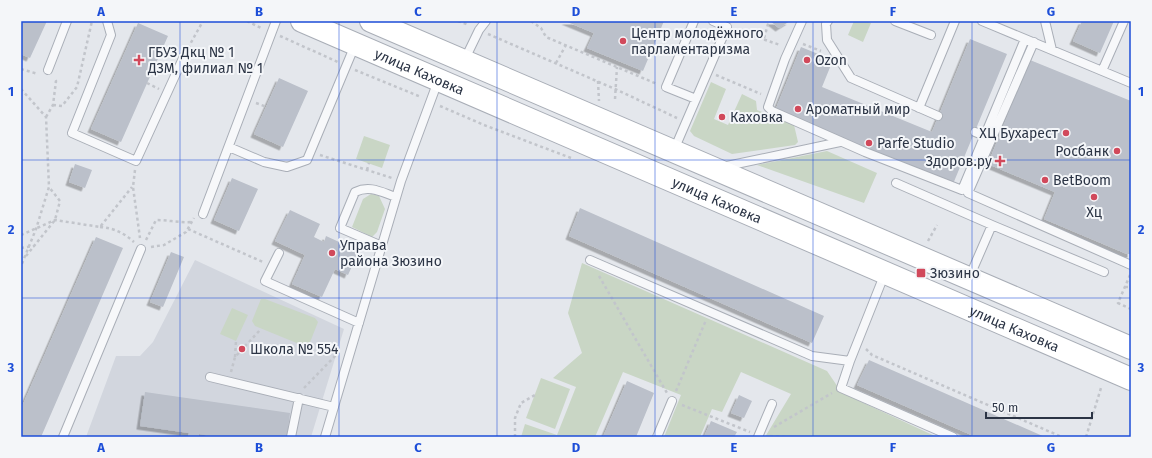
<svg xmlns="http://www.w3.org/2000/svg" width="1152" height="458" font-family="'Fira Sans',sans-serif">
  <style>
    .built { fill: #d2d6de }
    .green { fill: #c9d6c5 }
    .building { fill: #bbc0ca; filter: url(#shadow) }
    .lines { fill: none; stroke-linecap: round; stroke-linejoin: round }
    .service-casing { stroke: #a9aeb7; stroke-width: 10 }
    .secondary-casing { stroke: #a9aeb7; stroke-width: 24 }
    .path { stroke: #c2c5cb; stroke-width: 2.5; stroke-dasharray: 3 3; stroke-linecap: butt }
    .service { stroke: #f7f8fa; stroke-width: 8 }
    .secondary { stroke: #fff; stroke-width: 22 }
    .grid { fill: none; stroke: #1d4ed8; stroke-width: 1; stroke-opacity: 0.55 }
    .poi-dot { fill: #d1495b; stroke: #f4f6f9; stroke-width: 1.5 }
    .labels { text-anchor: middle; stroke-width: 4; stroke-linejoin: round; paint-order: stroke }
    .poi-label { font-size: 14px; fill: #2b3445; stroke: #f4f6f9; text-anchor: start }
    .street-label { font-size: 14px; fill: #2b3445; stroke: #f4f6f9 }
    .neatline { fill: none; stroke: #1d4ed8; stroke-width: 1.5 }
    .grid-label { font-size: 13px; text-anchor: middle; font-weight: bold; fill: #1d4ed8 }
  </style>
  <defs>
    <filter id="shadow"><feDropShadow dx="-3.5" dy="3.5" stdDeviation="0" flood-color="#0004"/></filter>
  </defs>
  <rect width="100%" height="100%" fill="#e4e7ec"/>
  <!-- built -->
  <path class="built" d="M195 260 344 329 311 437H86L116 356H140L153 342Z"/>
  <!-- green -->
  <path class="green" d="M854 21H865L871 23 863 42 848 35Z
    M711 82 726 89 714 119 728 125 742 94 756 101 757 110 794 125 798 142 795 145 732 154 694 136 690 131Z
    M364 136 390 145 382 168 356 159Z
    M827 151 877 173 864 203 757 165Z
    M371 194 379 196 385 209 377 232 372 237 352 227 363 199Z
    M582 263 827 371 842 393 937 437H765L791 394 741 372 722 412 712 409 700 437H664L681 395 623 372 595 437H521L525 424 557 435 576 387 553 378 582 353 568 313Z
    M261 299H265L315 318 318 322 309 345 304 346 255 326 252 321Z
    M232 308 248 315 236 341 220 334Z
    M541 378 570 389 555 429 526 418Z"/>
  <!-- building -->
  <path class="building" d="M21 21H47L30 58 21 54Z
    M565 21H664L643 71 587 48 594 33Z
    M770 21H790L779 28Z
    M1082 21H1114L1100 53 1073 41Z
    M138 23 168 36 121 142 91 129Z
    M970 39 1007 54 953 184 775 111 801 47 833 60 822 87 932 132Z
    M1030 60 1131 101V254H1127L1044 219 1055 192 988 164Z
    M279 78 308 91 283 147 254 134Z
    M75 164 92 170 85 188 69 182Z
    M232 178 258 189 239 231 214 220Z
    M580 208 824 316 812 343 569 236Z
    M290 210 320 224 314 237 324 242 326 236 359 251 348 275 335 269 322 297 292 284 305 255 275 241Z
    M96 237 123 248 41 437H21V409Z
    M171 252 184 257 163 307 150 302Z
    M869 360 1045 437H976L857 385Z
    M627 381 654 393 636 437H603Z
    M145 392 290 413 287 437H216L199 434V437H195L188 436 189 433 140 426Z
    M739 395 752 401 744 418 731 413Z
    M711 421 737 432 734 437H704Z"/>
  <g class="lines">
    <!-- service casing -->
    <g class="service-casing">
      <path id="service" d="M107 21 111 35 72 133 136 161 184 56
        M694 21 666 87 696 99
        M802 21 785 59 768 107 772 111 865 152 962 190 1025 39
        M828 21 826 24 827 40 851 78 938 116
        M895 21 931 35
        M982 21 1131 83
        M1045 21 1052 50
        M1034 42 968 193 1131 265
        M464 61 479 30 486 21
        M48 70 67 21
        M1102 71 1124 21
        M919 108 955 21
        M975 132 985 136
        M229 147 264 162 287 167 307 160 355 45
        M674 150 727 27 713 21
        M722 167 840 142
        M896 183 992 225
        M203 214 276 21
        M382 246 340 228 355 192C370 185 381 192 396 197
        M279 253 265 281 359 323
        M590 260 812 356 850 361 841 388 953 437
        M969 278 992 225 1104 272
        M850 361 885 273
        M210 377 334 407
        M63 437 141 249
        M291 437 299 398
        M325 437 401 181 438 81
        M657 437 672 401
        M758 437 772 404"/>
    </g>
    <!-- secondary casing -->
    <g class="secondary-casing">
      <g id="secondary">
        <path id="s1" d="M302 21 1131 379"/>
        <path d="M371 21 1131 348"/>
      </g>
    </g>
    <!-- path -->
    <path class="path" d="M247 21 263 29
      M458 21 469 25
      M531 21 541 28 546 37 657 84
      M488 34 615 89 677 118
      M735 34H748L780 45
      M280 36 338 62
      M764 38 769 21
      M803 44 821 51
      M188 48 203 21
      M556 63 566 45
      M21 69 38 74
      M355 70 421 97
      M716 75 761 94
      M598 81 599 101
      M147 83 159 89
      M21 89 46 117 49 187 36 229 21 266
      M615 99 617 67
      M256 103 267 107
      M53 105 62 106 77 87 92 21
      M440 106 484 125 571 158
      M46 117 53 105 56 81 54 79
      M320 155 392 178
      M135 170 133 187 140 238
      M367 170 369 163
      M100 227C114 228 124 233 134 242
      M188 229 263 262
      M21 235 55 220 100 227 132 187
      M146 240 156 220C168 220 180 223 192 222
      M928 241 937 225
      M151 247 164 245 186 232 194 218
      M21 248 34 246
      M26 256 55 220 60 201 49 187
      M1130 275 1118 303 1131 309
      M599 276 667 393
      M1125 287H1131
      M866 349 872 355 1062 437
      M235 357 236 341
      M231 372 235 357 261 329
      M304 388 338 353
      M676 391 706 320
      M682 405 750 432
      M774 427 832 393
      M770 436 787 437
      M515 437V418L521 403 535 395
      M1086 437 1101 388"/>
    <!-- service -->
    <use href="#service" class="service"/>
    <!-- secondary -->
    <use href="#secondary" class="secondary"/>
  </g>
  <!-- grid -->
  <path class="grid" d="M180 21V437M339 21V437M497 21V437M655 21V437M813 21V437M972 21V437M21 160H1131M21 298H1131"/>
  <!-- markers -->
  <g class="poi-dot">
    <circle cx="623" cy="41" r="4"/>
    <path d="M137 54h4v4h4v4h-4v4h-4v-4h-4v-4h4z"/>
    <circle cx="807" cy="60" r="4"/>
    <circle cx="798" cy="109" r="4"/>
    <circle cx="722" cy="117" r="4"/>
    <circle cx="1066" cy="133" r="4"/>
    <circle cx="869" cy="143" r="4"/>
    <circle cx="1117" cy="151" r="4"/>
    <path d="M998 155h4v4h4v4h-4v4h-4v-4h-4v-4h4z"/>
    <circle cx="1045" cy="180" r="4"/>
    <circle cx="1094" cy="197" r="4"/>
    <circle cx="332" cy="253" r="4"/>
    <rect x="916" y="268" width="10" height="10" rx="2"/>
    <circle cx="242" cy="349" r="4"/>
  </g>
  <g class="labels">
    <!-- poi labels -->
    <g class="poi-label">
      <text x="631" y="38">Центр молодёжного<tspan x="631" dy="16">парламентаризма</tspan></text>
      <text x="148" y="57">ГБУЗ Дкц № 1<tspan x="148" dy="16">ДЗМ, филиал № 1</tspan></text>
      <text x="815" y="65">Ozon</text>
      <text x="806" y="114">Ароматный мир</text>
      <text x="730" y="122">Каховка</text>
      <text x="1058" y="138" text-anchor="end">ХЦ Бухарест</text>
      <text x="877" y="148">Parfe Studio</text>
      <text x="1109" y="156" text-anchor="end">Росбанк</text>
      <text x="992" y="166" text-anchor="end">Здоров.ру</text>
      <text x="1053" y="185">BetBoom</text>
      <text x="1094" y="217" text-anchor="middle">Хц</text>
      <text x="340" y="250">Управа<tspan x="340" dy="16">района Зюзино</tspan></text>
      <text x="930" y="278">Зюзино</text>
      <text x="250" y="354">Школа № 554</text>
    </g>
    <!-- street labels -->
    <g class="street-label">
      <text dy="5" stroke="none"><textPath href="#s1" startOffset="128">улица Каховка</textPath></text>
      <text dy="5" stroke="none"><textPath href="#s1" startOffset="452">улица Каховка</textPath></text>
      <text dy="5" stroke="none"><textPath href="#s1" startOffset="776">улица Каховка</textPath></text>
    </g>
  </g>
  <!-- border -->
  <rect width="1152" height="458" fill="none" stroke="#f4f6f9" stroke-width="44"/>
  <!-- scale -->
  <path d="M986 412v6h106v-6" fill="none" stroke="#2b3445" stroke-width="2"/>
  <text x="992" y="412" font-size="12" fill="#2b3445" stroke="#f4f6f9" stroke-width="3" paint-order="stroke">50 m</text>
  <rect x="22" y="22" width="1108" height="414" class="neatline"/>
  <g class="grid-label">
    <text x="101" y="16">A</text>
    <text x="259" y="16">B</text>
    <text x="418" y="16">C</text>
    <text x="576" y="16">D</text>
    <text x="734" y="16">E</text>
    <text x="893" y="16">F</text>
    <text x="1051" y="16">G</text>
    <text x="11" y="96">1</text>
    <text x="1141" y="96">1</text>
    <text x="11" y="234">2</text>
    <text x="1141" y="234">2</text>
    <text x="11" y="372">3</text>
    <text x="1141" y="372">3</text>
    <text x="101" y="452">A</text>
    <text x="259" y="452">B</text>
    <text x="418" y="452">C</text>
    <text x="576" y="452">D</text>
    <text x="734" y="452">E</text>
    <text x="893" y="452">F</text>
    <text x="1051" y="452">G</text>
  </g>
</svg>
